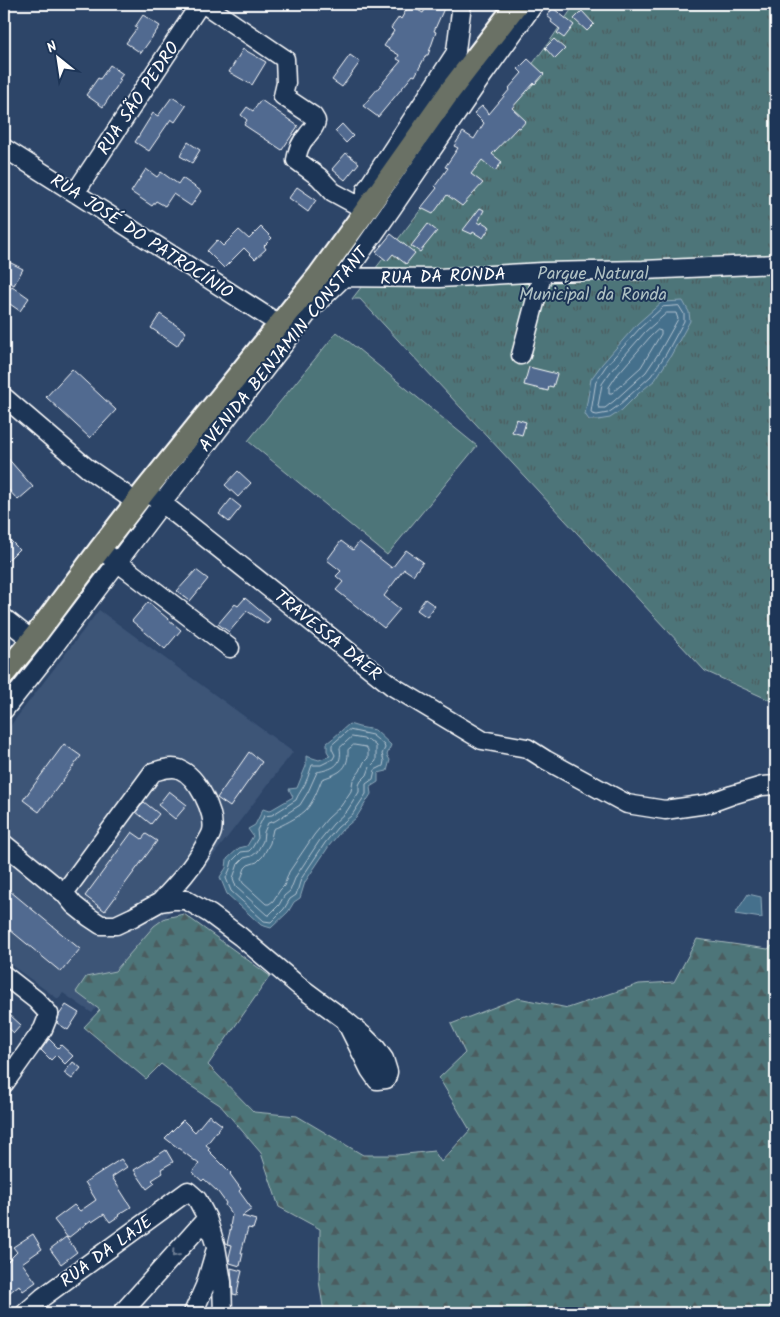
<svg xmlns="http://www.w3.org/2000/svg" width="780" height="1317" font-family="Kalam,sans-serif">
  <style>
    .built { fill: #3c5477 }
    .grass { fill: url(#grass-tufts); stroke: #a6babc }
    .forest { fill: url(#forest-firs); stroke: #a6babc }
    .pitch { fill: #4d7579; stroke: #a6babc }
    .water { fill: #456f8c; stroke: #8fa9ba }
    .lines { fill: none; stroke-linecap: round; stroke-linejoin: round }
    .shore { stroke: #b5c5d1; stroke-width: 1 }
    .building { fill: #516a90; stroke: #fff }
    .minor-casing { stroke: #fff; stroke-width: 21 }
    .major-casing { stroke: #fff; stroke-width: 25 }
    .minor { stroke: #1d3557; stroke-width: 18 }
    .major { stroke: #6a7165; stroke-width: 21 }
    .oneway { stroke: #6c7c92 }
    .labels { text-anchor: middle; stroke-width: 4; stroke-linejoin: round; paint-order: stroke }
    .street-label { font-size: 18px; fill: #fff; stroke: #1d3557 }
    .park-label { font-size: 18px; fill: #afc1c3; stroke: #1d3557 }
  </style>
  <defs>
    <pattern id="grass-tufts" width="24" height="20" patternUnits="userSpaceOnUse" patternTransform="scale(1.25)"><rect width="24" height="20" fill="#4d7579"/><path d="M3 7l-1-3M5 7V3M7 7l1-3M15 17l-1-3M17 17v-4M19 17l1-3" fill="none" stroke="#4c5c5e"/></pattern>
    <pattern id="forest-firs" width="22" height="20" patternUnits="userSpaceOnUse" patternTransform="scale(1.25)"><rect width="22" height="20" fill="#4d7579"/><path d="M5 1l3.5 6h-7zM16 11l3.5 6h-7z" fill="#4c5c5e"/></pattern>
  </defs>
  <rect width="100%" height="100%" fill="#2d4568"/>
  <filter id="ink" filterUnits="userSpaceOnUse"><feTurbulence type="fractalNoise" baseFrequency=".02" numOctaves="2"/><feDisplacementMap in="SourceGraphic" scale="10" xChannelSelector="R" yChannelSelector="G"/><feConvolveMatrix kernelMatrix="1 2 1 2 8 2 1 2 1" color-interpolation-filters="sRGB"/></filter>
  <g filter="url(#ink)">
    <!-- built -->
    <path class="built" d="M99 610 293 752 92 1013 63 993 58 999 4 960V734Z"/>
    <!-- grass -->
    <path class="grass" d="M575 4H776V703L705 671 360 299H352L516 86 552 38Z"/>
    <!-- forest -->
    <path class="forest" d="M184 914 270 976 208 1065 254 1112 297 1116 363 1155H397L434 1151 441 1162 470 1130 439 1078 465 1053 451 1024 518 998 568 1008 639 984 674 982 697 939 768 949 776 943V1313H324L319 1281 320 1229 279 1207 261 1153 220 1105 180 1079 161 1064 146 1079 84 1027 100 1010 76 992 86 977 115 971 154 926 165 918Z"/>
    <!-- pitch -->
    <path class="pitch" d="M337 332 477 446 387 555 248 441Z"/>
    <!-- water -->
    <path class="water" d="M683 301 689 312 690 321 670 357 655 380 639 393 622 410 610 418 598 420H589L585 414 591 379 602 364 637 324 662 302Z
      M349 724 359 727 375 730 391 745 387 755 390 760 387 771 378 773V782L370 787 371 794 356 818 341 831 329 846 305 882 300 898 294 902 288 912 271 928 261 925 227 894 220 877 226 868 227 859 239 848 247 846 253 836 248 829 255 825 263 809 269 811 293 797 289 789 297 788 306 766V756L319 760 330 756 327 751V743L332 739Z
      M748 894 761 897 762 918 735 914Z"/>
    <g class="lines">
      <!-- shore -->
      <path class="shore" d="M679 306 684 314V321L666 354 651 376 618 406 608 413 597 415 592 414 591 412 596 381 606 366 640 328 663 307Z
        M667 313H676L678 319 660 351 646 372 614 401 605 408H599L598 406 602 384 611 371 645 332Z
        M658 330 661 331V334L641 367 612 393H609V387L617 375 650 337Z
        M349 730 372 735 384 745 385 748 382 754 384 761 383 766 375 770 373 779 366 784V794L352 815 337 828 325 843 301 879 296 895 290 899 284 909 271 922 264 921 231 891 226 878 230 869 232 861 241 852 249 851 252 848 258 838 257 830 264 816 272 815 296 800C298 795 299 794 302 789 307 782 309 773 312 765H321L333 759 335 755 332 749V745Z
        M352 737 369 740 376 746V761L370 767 367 775 361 781 359 785V792L347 811 333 824 320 840 296 876 290 891 284 896 279 905 269 915H267L236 887 233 878 238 864 244 858 252 856 257 852 263 841 264 832 268 823 275 821 300 805 308 792 317 772C332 769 343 766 340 748Z
        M354 745 366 747 368 750V758L364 762 360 771 353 780 351 791 341 806 327 819 314 835 289 872 284 886 280 890 273 901 269 904H266L243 883 241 879 245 868 248 865 257 862 263 856 270 843 273 829C283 825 297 818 305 811 313 803 318 789 322 779 339 773 349 770 348 750Z"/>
    </g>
    <!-- building -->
    <path class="building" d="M431 4H446L434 31 436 32 428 55H426L415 76 413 75 378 117 363 106 401 61 397 59 399 55 384 46 394 31 391 28 399 17 401 19 409 5 423 13 426 8 429 9Z
      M553 8 574 25 564 38 557 33 560 29 551 22 552 20 547 16Z
      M582 11 594 24 587 31 574 19Z
      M143 15 160 26 141 53 126 43 137 28 135 27Z
      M554 39 565 49 555 59 545 48Z
      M243 49 266 62 252 85 229 72Z
      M350 55 360 62 342 87 332 80Z
      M528 59 544 74 535 84 534 83 512 108 526 121 520 128 518 127 492 154 502 162 495 171 482 160 471 174 483 183 462 206 447 195 433 214 421 208 437 188 435 186 448 168 445 167 458 148 454 146 463 132 474 139 484 123 474 113 482 106 489 114 510 89 509 88 522 73 518 69Z
      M110 65 123 74 119 79 121 80 103 107 86 95 98 78 100 79Z
      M172 97 186 106 175 122 171 119 149 151 135 142 153 113 158 116Z
      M261 100 298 126 282 150 244 125 247 120 241 115 247 107 253 111Z
      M342 124 353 136 346 143 335 131Z
      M188 142 200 150 192 163 180 156Z
      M346 153 359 163 345 180 332 169Z
      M146 169 157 177 161 172 178 184 182 178 201 191 191 206 173 194 165 206 156 201 152 206 131 192Z
      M297 187 316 200 308 212 289 198Z
      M480 208 484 210 478 222 481 224 482 222 490 227 483 238 473 232 472 234 463 230Z
      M428 224 437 231 420 252 411 246Z
      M261 227 272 238 264 246 266 249 255 259 244 248 224 268 207 251 217 240 223 246 239 230 249 239Z
      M391 234 415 253 406 264 393 254 387 261 376 252Z
      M7 261 23 269 14 285 4 279V267Z
      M12 286 29 298 20 311 4 300V298Z
      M160 314 186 332 177 346 151 328Z
      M529 367 557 374 553 387 549 386 548 391 524 385Z
      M72 369 116 410 90 438 46 397Z
      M516 419 526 422 522 435 512 432Z
      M4 454 33 487 18 500 4 485Z
      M238 471 251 483 238 497 225 485Z
      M231 499 241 507 229 522 219 514Z
      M9 539 19 549 4 564V545Z
      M341 541 353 550 359 542 392 568 406 550 423 562 413 575 404 569 384 596 400 609 384 628 336 590 343 582 336 576 341 571 327 560Z
      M196 570 208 579 190 601 177 591Z
      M245 598 270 619 267 624 247 611 229 632 218 624 235 604 238 606Z
      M425 599 435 606 427 617 417 610Z
      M148 602 181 630 165 649 132 621Z
      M64 744 81 756 39 812 23 800Z
      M249 752 262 762 230 807 217 798Z
      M169 791 187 805 175 819 158 805Z
      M144 802 159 814 151 824 136 812Z
      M132 832 142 839 146 834 157 841 105 911 85 896Z
      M4 886 80 949 61 972 4 925Z
      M66 1005 79 1013 68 1030 57 1023 59 1015Z
      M4 1012 9 1017 10 1015 21 1025 14 1033 4 1024Z
      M49 1039 58 1048 61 1045 73 1056 65 1064 56 1055 51 1060 41 1050Z
      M73 1062 81 1068 72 1079 64 1073Z
      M209 1115 222 1125 206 1145 210 1148 208 1150 231 1173 230 1174 241 1189 239 1191 252 1209 242 1216 256 1220 253 1229 248 1228 241 1253H243L240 1266 230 1263 229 1257 232 1245 227 1244 231 1227H230L232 1215 225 1205 226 1203 218 1192 204 1179 202 1181 192 1172 199 1164 165 1138 183 1120 195 1132Z
      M166 1150 173 1162 161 1169 163 1173 152 1180 155 1183 147 1189 134 1170Z
      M121 1159 127 1167 112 1177 131 1207 118 1215 119 1216 110 1222 104 1214 92 1222 91 1220 68 1238 54 1220 74 1205 80 1211 96 1200 85 1182Z
      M33 1234 42 1249 22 1263 36 1282 23 1291 19 1285 4 1297V1265L17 1252 13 1247Z
      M66 1237 77 1252 61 1264 50 1249Z
      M231 1268 242 1271 239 1283 237 1295 233 1294Z"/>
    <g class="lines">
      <!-- minor casing -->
      <g class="minor-casing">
        <path id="minor" d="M204 4 285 59 286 83 283 96 313 116 316 121C315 128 311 130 307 136 300 143 298 150 296 160L319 177 333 192 366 210V190L455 54
          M454 66 462 4
          M4 148 75 193 279 324
          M75 193 200 4
          M334 277 439 278 543 272 643 270 776 264
          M521 355 543 272
          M4 397 87 468 126 495 135 504
          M153 497 162 503 392 686 482 740 527 748 546 760 627 804 665 810 707 804 732 795 762 786 776 785
          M108 555 230 648
          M4 618 32 640
          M4 710 46 657 162 503 311 309 343 278 392 208 483 75 534 4
          M4 844 64 893 74 905 89 917 101 925H116L133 917 160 902 173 900H186L210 914 241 937 299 986 345 1020 364 1036 376 1048 384 1059 388 1072 386 1079 377 1080 370 1070 345 1020
          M64 893 153 772C161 770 171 766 179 769 197 776 216 813 212 831 211 836 207 841 205 845 193 867 177 884 160 902
          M4 975 36 1000 49 1014 43 1029 4 1084
          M25 1313 43 1297 188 1191 197 1199 207 1218 216 1247 222 1282 223 1313
          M122 1313 207 1218
          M193 1313 205 1286 215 1252"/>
      </g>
      <!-- major casing -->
      <g class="major-casing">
        <path id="major" d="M4 674 32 640 100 549 145 491 319 275 366 210 450 91 517 4"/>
      </g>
      <!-- minor -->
      <use href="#minor" class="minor"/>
      <!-- major -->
      <use href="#major" class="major"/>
    </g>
    <!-- one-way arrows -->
    <defs><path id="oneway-chevron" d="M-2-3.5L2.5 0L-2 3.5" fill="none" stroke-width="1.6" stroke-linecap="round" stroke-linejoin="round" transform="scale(1.25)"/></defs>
    <use class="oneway" href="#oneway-chevron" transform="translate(175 1254) rotate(132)"/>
  </g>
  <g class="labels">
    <!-- street labels -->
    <g class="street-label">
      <text transform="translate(138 98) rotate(-56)" y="6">RUA SÃO PEDRO</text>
      <text transform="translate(142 236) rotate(33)" y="6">RUA JOSÉ DO PATROCÍNIO</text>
      <text transform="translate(443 276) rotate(-2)" y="6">RUA DA RONDA</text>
      <text transform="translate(283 349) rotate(-51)" y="6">AVENIDA BENJAMIN CONSTANT</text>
      <text transform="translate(328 635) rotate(39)" y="6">TRAVESSA DAER</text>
      <text transform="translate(106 1251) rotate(-36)" y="6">RUA DA LAJE</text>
    </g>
    <!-- park labels -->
    <g class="park-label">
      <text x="593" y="279">Parque Natural<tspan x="593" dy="21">Municipal da Ronda</tspan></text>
    </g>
  </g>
  <!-- margin -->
  <rect width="780" height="1317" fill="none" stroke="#1d3557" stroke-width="20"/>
  <rect x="10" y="10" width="760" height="1297" fill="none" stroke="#fff" stroke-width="2" filter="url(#ink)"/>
  <!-- north arrow -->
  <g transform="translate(58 58) rotate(330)" stroke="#1d3557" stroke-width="4" paint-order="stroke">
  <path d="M0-4L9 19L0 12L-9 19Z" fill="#ffffff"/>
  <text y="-8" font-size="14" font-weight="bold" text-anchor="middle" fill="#ffffff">N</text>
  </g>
</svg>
